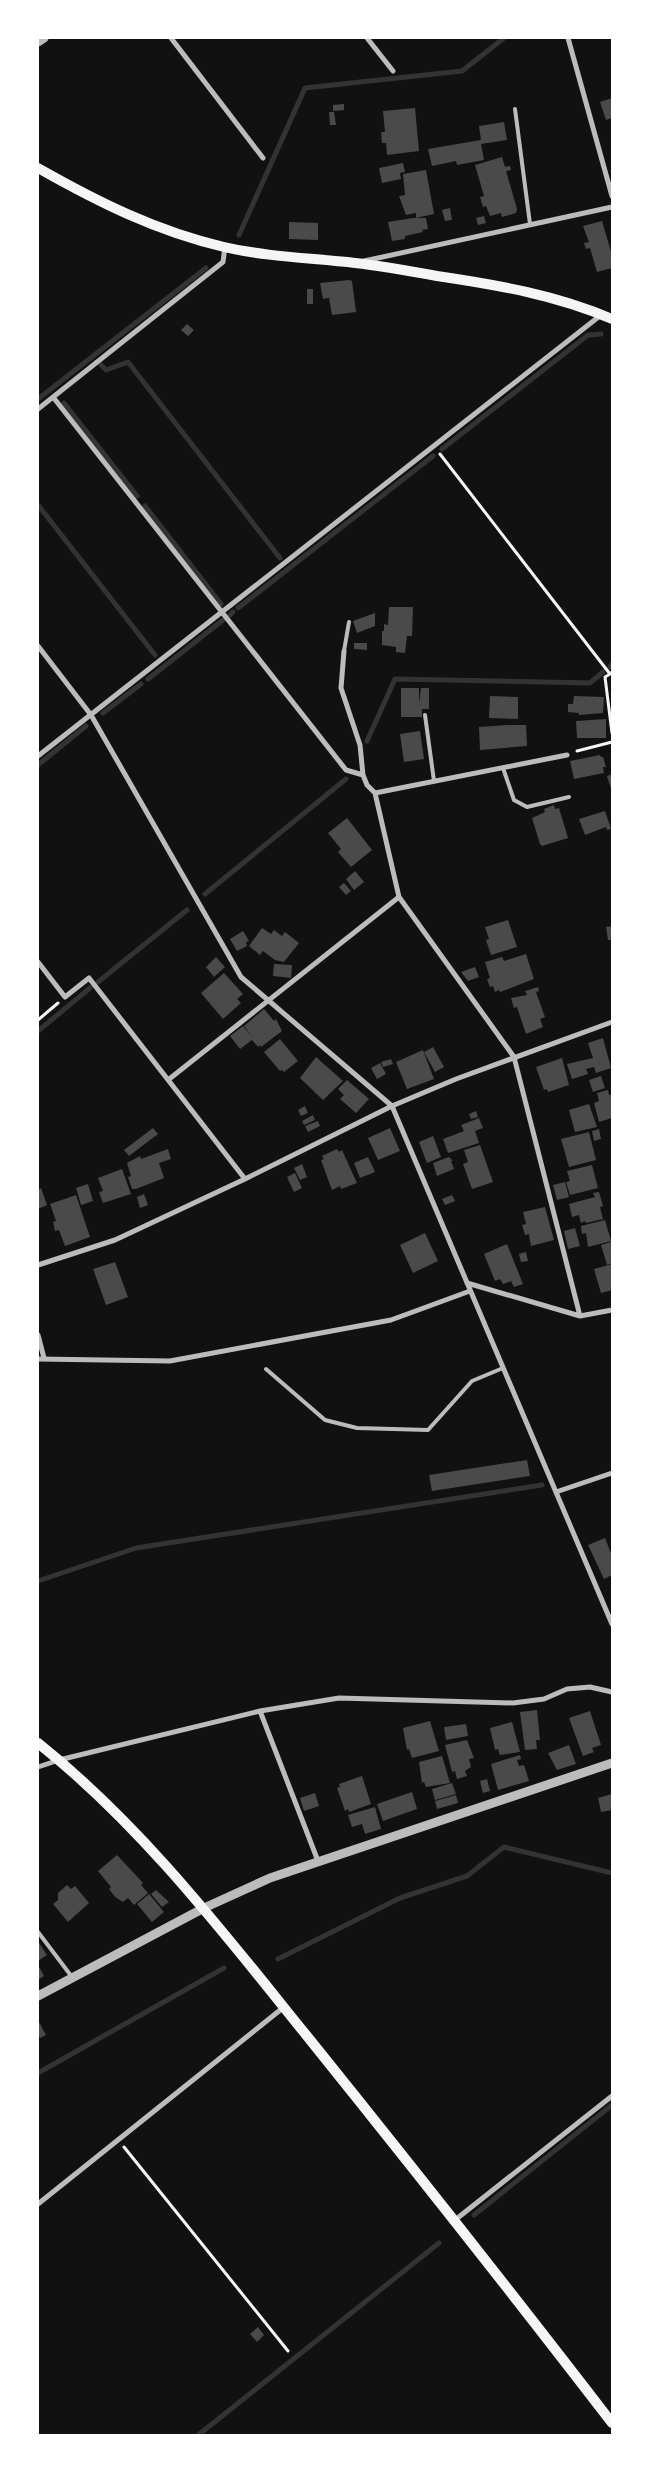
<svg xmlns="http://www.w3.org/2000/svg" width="650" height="2473" font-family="'Zilla Slab',serif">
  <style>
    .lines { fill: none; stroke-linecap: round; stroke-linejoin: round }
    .stream { stroke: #333; stroke-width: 5 }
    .building { fill: #4a4a4a }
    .path { stroke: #f5f5f5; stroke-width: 3 }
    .service { stroke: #bcbcbc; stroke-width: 4 }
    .minor { stroke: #bcbcbc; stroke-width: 5 }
    .tertiary { stroke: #bcbcbc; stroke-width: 9 }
    .secondary { stroke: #f5f5f5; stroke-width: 10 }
  </style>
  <rect width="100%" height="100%" fill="#111"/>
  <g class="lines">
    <!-- stream -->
    <path class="stream" d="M239 235 305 88 462 71 504 38
      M101 365 106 370 128 362 280 558
      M38 399 206 268
      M64 403 137 496
      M442 449 588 335 601 334
      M38 505 155 655
      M145 506 221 604
      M238 608 433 456
      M230 615 233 612
      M610 667 612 664
      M148 679 223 620
      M103 713 141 684
      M367 741 395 679 590 683 603 672
      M38 765 86 726
      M205 894 346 779
      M98 982 187 910
      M38 1031 90 988
      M38 1581 136 1548 542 1485
      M278 1959 400 1898 467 1876 504 1847 612 1873
      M38 2073 224 1968
      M474 2215 612 2105
      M197 2436 439 2243"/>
  </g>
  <!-- building -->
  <path class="building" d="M612 98V118L606 120 600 102Z
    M344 104V110L333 111V105Z
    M415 108 419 151 387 155 386 143H382L381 132H385L383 111Z
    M329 112H334L336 125H330Z
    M504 122 507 140 481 144 484 160 457 165 456 161 432 166 428 149 481 140 479 126Z
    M502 157 505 167 510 166 511 170 506 171 517 209 516 213 502 217 501 213 490 216 486 206 483 207 480 197 484 196 475 165Z
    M403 163 405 172 400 173 401 179 382 183 379 168Z
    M426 170 434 214 416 218V213L406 215 399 196 405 195 403 174Z
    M450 208 452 220 445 221 442 210Z
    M484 216 486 223 478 225 476 218Z
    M413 218H426L428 229 422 230 423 232 405 236V239L392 241 388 222Z
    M602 221 612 255V268L597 272 590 248 586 249 584 243 589 242 583 226Z
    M289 222 318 223V240L289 239Z
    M349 280 352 281 356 312 332 315 329 298 323 299 320 283Z
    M307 289H313V304H307Z
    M187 324 194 330 188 336 181 330Z
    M389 607H413L412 636H407L405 653 396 652V647L382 645V631H384V624L388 625Z
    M375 613V626L357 633 353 621Z
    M354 643H367V650L354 649Z
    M401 688H419V703L421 688H429V709H422V717H401Z
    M490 696 518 697V719L489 718Z
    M574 696 604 697 603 713 579 715V713L568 712V704H573Z
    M606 719V738H577L576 721Z
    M508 725H526L527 746 480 750 479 727Z
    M420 731 424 759 404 762 400 734Z
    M600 755 601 757H603L606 767H603L604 773 574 779 570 761Z
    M612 774V792L607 776Z
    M554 805 555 809 559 808 568 838 542 846 540 844 532 818 545 812 544 809Z
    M605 811 611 829 607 830 606 827 585 835 579 819Z
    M347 818 372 850 351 867 338 852 341 849 328 833Z
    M355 871 364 882 354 890 346 879Z
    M344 883 351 891 346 895 339 887Z
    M508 920 517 947 491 955 486 940 489 939 485 927Z
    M612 926V940H608L606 927Z
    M262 928 271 934 274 930 282 936 285 932 299 943 284 962 275 960 263 951 260 955 249 946Z
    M243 931 249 941 246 942 247 946 237 951 230 939Z
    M526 954 534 979 500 992 499 990 495 992 493 986 490 987 487 979 490 978 485 962 502 957 504 961Z
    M216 957 225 967 214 977 206 967Z
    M274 964 292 965 291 978 273 976Z
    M475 967 479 977 468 981 461 972Z
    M224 973 243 994 237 999 241 1003 223 1019 201 993Z
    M538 987 539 991 536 992 545 1017 540 1019 543 1027 526 1034 517 1007 514 1008 511 998 527 995 525 991Z
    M264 1009 274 1021 276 1019 282 1031 261 1047 260 1045 258 1047 252 1040 240 1049 230 1036 243 1026 253 1038 244 1026Z
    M603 1038 611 1068 596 1073 594 1067 586 1069 588 1074 572 1079 567 1064 593 1058 588 1043Z
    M280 1039 298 1061 284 1072 282 1070 280 1071 264 1052Z
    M433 1047 444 1067 435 1072 424 1052Z
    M423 1050 434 1079 407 1089 396 1062Z
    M316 1057 343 1081 323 1100 300 1078Z
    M562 1058 569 1085 548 1092 547 1089 544 1090 536 1067Z
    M391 1059 393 1064 383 1067 381 1062Z
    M380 1063 386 1074 377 1079 371 1068Z
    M601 1076 605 1088 593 1092 589 1080Z
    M347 1080 369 1099 356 1113 340 1099 344 1095 338 1089Z
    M608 1090 609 1095 612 1094V1118L599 1122 594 1103 599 1101 597 1093Z
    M589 1104 597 1127 575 1132 569 1110Z
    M305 1106 308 1113 301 1116 298 1110Z
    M476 1111 478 1117 471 1119 469 1114Z
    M313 1115 315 1120 304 1125 302 1121Z
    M479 1118 483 1128 475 1131 479 1143 448 1153 443 1139 464 1131 461 1125Z
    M318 1121 320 1126 308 1132 305 1126Z
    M153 1128 158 1134 129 1156 124 1150Z
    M390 1128 400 1151 378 1160 368 1138Z
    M599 1129 601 1139 594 1141 592 1131Z
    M589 1132 596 1160 569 1167 561 1139Z
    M433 1136 441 1157 427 1163 419 1142Z
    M480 1145 493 1182 472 1189 463 1164 468 1162 464 1150Z
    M168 1149 171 1159 159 1163 164 1178 136 1189H132L128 1177 131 1176 127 1163 140 1156 141 1159Z
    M337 1149 339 1152 342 1150 357 1183 341 1189 340 1186 332 1190 321 1160 324 1159 322 1156Z
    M368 1157 375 1172 360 1178 354 1163Z
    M449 1157 453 1161H451L454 1169 437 1176 433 1163Z
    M302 1164 307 1177 300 1180 294 1168Z
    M592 1165 598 1188 570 1195 566 1182 570 1181 567 1171Z
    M122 1169 131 1194 103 1203 99 1192 103 1191 98 1178Z
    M295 1173 302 1188 294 1192 287 1177Z
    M565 1182 569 1197 557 1200 553 1185Z
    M88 1184 93 1201 81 1205 76 1188Z
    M41 1188 47 1205 38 1209V1190Z
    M599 1192 603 1206 600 1207 603 1219 586 1223 585 1221 581 1223 579 1215 572 1217 569 1204 595 1197 593 1193Z
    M144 1194 148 1205 140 1208 137 1197Z
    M76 1195 90 1237 65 1246 59 1230 55 1231 53 1222 56 1221 50 1204Z
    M452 1195 455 1201 445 1205 442 1199Z
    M545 1207 554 1240 531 1246 529 1234 525 1235 522 1225 526 1224 523 1212Z
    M605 1220 611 1241 588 1247 586 1233 582 1234 581 1226Z
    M575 1228 580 1246 568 1249 564 1231Z
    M425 1233 438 1261 413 1273 400 1245Z
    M611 1242 612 1263 607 1265 601 1245Z
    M507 1244 523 1284 514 1287 511 1281 503 1284 500 1279 495 1281 484 1254Z
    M526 1252 528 1261 521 1262 519 1254Z
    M115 1262 128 1297 106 1305 93 1269Z
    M612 1264V1290L601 1293 594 1269Z
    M527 1460 530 1476 432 1491 429 1475Z
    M605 1538 612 1556V1575L604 1579 588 1545Z
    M537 1710 540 1740H536L537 1749 525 1750 520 1712Z
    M590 1711 601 1745 592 1748 594 1752 583 1756 569 1718Z
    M430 1721 439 1751 412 1758 409 1749 407 1750 403 1728Z
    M512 1722 520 1752 500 1755 498 1749 495 1750 490 1728Z
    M466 1724 468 1736 446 1740 444 1727Z
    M467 1740 474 1758 469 1759 471 1767 465 1771 467 1776 457 1779 455 1771 452 1772 445 1745Z
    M569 1745 576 1764 557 1770 548 1753Z
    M520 1755 521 1759 517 1760 519 1766 524 1765 529 1781 498 1790 491 1764Z
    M442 1756 450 1783 426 1787 424 1782 422 1783 419 1762Z
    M362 1776 371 1804 349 1812 348 1809 345 1811 337 1788 340 1787 339 1784Z
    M487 1779 490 1791 483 1793 480 1781Z
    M452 1783 456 1794 435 1800 432 1789Z
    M412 1792 417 1809 383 1821 377 1804Z
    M315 1793 319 1806 304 1811 300 1798Z
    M612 1794V1810L601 1812 598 1798Z
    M456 1795 458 1803 437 1809 435 1801Z
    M375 1807 381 1829 365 1834 362 1824 352 1827 348 1815Z
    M117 1855 143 1883 141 1885 148 1893 134 1905 128 1898 123 1902 115 1897 109 1889 111 1887 98 1871Z
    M67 1885 71 1889 75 1886 89 1903 68 1922 53 1904 58 1900V1893Z
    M156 1890 169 1902 162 1907 151 1894Z
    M149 1894 164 1912 152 1922 137 1904Z
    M39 1943 47 1955 38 1961V1944Z
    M38 1965 44 1976 38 1980Z
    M39 2022 46 2035 40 2038 38 2034Z
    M258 2327 264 2335 257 2342 250 2334Z"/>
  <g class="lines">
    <!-- path -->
    <path class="path" d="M440 454 610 674 612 672
      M610 674 605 677 612 733
      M577 751 612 742
      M38 1020 58 1003
      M124 2147 288 2351"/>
    <!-- service -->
    <path class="service" d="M515 109 530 224
      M344 651 349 622
      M425 715 434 781
      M503 768 514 800 527 807 569 797
      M266 1369 325 1420 357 1428 428 1430 472 1381 503 1368
      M38 1932 72 1977"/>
    <!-- minor -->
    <path class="minor" d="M171 38 263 158
      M367 38 393 71
      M568 38 612 196
      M364 261 612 207
      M53 397 346 770 363 775 367 785 375 793
      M38 409 223 262 225 247
      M38 646 91 715 241 977 392 1106 612 1624
      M344 651 341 688 360 745 363 775
      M567 755 375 793 399 897 514 1057 580 1316
      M38 756 601 315
      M38 962 65 997 89 978 245 1179
      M168 1080 399 897
      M38 1265 115 1240 245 1179 392 1106 456 1079 612 1022
      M467 1283 580 1316 612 1310
      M38 1335 44 1358
      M38 1359 170 1361 391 1320 470 1291
      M556 1492 612 1473
      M260 1711 318 1861
      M38 1767 59 1760 260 1711 339 1698 513 1703 544 1699 567 1689 590 1687 612 1692
      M38 2204 284 2007
      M455 2220 612 2096"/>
    <!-- tertiary -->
    <path class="tertiary" d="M38 42 44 38
      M38 1996 204 1908 270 1878 612 1763"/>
    <!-- secondary -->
    <path class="secondary" d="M38 168C98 202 156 231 224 247 267 257 312 258 355 263 383 266 410 271 437 276 498 285 556 295 612 319
      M38 1743C142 1826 223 1932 307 2036 410 2164 512 2293 612 2423"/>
  </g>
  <!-- border -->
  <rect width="650" height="2473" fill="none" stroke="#ffffff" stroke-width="78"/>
</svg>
